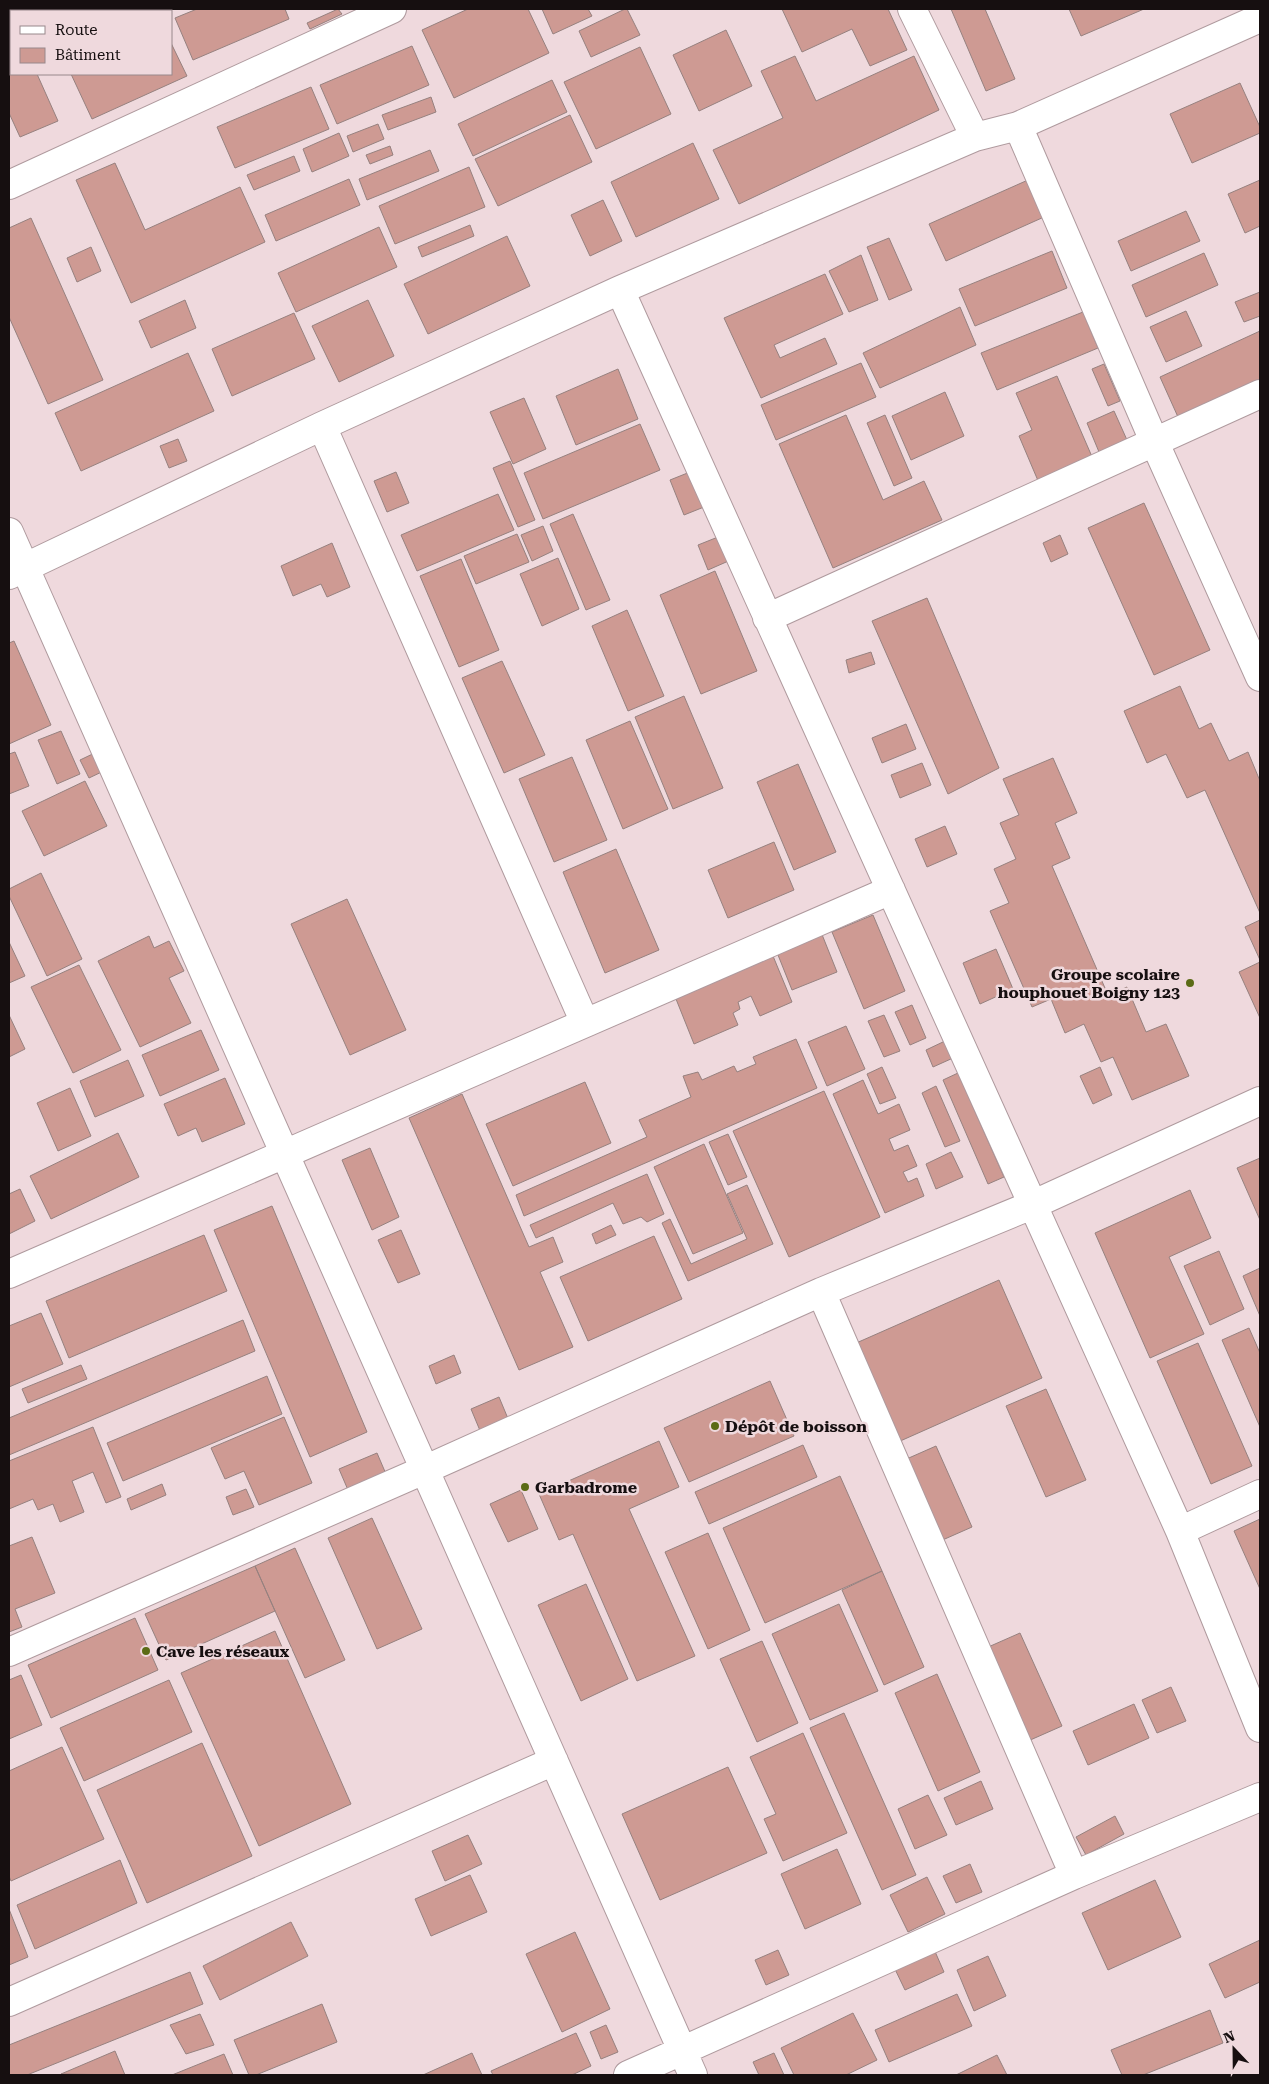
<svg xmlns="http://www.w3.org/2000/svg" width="1269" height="2084" font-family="'Roboto Serif',serif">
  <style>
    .building { fill: #ce9a93; stroke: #96817f }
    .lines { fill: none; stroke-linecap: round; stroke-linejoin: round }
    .street-casing { stroke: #af9a9e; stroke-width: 30 }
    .street { stroke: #fff; stroke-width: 28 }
    .poi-dot { fill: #5b6b15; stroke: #efd9dd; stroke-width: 2 }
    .labels { text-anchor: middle; stroke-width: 5; stroke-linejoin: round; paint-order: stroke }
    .poi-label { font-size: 16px; font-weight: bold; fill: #160f10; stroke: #efd9dd; text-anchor: start }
  </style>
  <rect width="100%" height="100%" fill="#efd9dd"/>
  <!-- building -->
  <path class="building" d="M39 9H85L86 11H41Z
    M137 9H161L162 11H138Z
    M197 9H285L289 19 193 60 175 18Z
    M338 9 342 14 310 29 307 23Z
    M468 9H528L549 53 454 98 422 30Z
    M542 9H588L592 16 553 34Z
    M625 9H627L640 35 591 57 579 31Z
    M782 9H888L907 50 870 66 852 29 802 52Z
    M951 9H985L1015 79 986 91Z
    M1069 9H1144L1081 36Z
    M9 12 11 17V74H37L58 121 20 137 9 113Z
    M726 30 752 86 699 111 673 55Z
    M171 43 187 76 92 119 71 74H171Z
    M412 46 429 85 337 124 320 85Z
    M640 47 671 114 596 149 564 82Z
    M795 56 816 101 914 56 939 110 739 204 713 150 783 118 761 71Z
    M552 80 567 112 473 156 458 124Z
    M1240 83 1260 127V133L1192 163 1170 114Z
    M311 87 329 129 235 168 217 127Z
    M431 97 436 112 388 130 382 115Z
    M570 115 592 162 498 206 475 159Z
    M378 124 384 139 353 152 347 136Z
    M339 133 349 156 312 172 303 149Z
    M693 143 719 199 636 237 611 182Z
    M390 146 393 155 370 164 366 155Z
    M430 150 439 171 367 200 359 179Z
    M294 156 300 171 254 190 247 175Z
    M115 163 145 230 240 187 265 242 131 303 76 180Z
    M469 167 485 207 395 244 379 206Z
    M349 179 360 205 276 241 265 215Z
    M1028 180 1044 217 946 261 929 224Z
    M1260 180V226L1245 233 1228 194Z
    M603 200 622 241 590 256 571 215Z
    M1186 211 1200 241 1131 271 1118 241Z
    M31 218 103 380 48 404 9 317V228Z
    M470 225 474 236 422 257 418 247Z
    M379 227 397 267 296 312 278 273Z
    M507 236 530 286 428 334 404 284Z
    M889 238 912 290 889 300 867 247Z
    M91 247 101 271 77 282 67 258Z
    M1052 251 1067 288 975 326 959 289Z
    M1204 253 1218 285 1146 317 1132 285Z
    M861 255 878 300 849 312 829 271Z
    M825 274 843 314 774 345 780 358 825 338 837 364 761 398 724 318Z
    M1260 292V316L1244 322 1235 302Z
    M185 300 196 328 151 348 139 321Z
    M368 300 394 356 339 382 312 326Z
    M960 307 976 345 880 388 863 353Z
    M1186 311 1202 346 1166 362 1150 327Z
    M1083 312 1098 348 997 390 981 353Z
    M294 313 315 359 232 396 212 349Z
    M1260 331V380L1178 417 1160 377Z
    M188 353 214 411 81 471 55 413Z
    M861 363 876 397 776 440 761 405Z
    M1104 364 1120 401 1108 406 1092 369Z
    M618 369 638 419 576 445 556 396Z
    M1057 376 1093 459 1039 483 1019 436 1032 430 1016 393Z
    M945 392 964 436 911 460 892 416Z
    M524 398 546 449 513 464 490 412Z
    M1114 411 1127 440 1099 452 1087 423Z
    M846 415 883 500 924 481 942 520 833 568 779 444Z
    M885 415 912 478 894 486 867 423Z
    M640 424 660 470 543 519 524 473Z
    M178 439 187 461 169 468 160 446Z
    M510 461 535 520 518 527 493 468Z
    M396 472 409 503 387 512 374 481Z
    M690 472 704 507 684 515 670 480Z
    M498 494 514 530 417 571 401 535Z
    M1144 503 1210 650 1154 675 1088 528Z
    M573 514 610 600 586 610 550 524Z
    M543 526 553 551 532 561 521 535Z
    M517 534 529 562 476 584 464 556Z
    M723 535 733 559 708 570 698 545Z
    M1060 535 1068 554 1051 562 1043 543Z
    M332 543 350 587 327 597 321 584 293 596 281 566Z
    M558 558 579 609 542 626 520 574Z
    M461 559 499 650 459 667 420 576Z
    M715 571 757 671 701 694 660 595Z
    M927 598 999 768 948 794 872 621Z
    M627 610 664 696 628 711 592 626Z
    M14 641 51 725 9 744V643Z
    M871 652 875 664 849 673 846 660Z
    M502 661 545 755 504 773 462 678Z
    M1180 686 1199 729 1211 723 1229 761 1248 752 1260 781V913L1205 790 1187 798 1166 754 1147 763 1124 711Z
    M684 696 723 788 673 809 635 717Z
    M630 721 668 809 623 829 586 740Z
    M906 724 916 749 882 763 872 738Z
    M61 731 80 774 57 784 38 740Z
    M101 750 110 768 89 778 80 760Z
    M15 752 29 786 9 794V754Z
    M572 757 607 840 554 862 519 779Z
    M1053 758 1077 813 1055 823 1070 858 1052 866 1108 995 1127 987 1146 1032 1166 1024 1189 1076 1132 1100 1113 1057 1101 1062 1084 1024 1065 1033 1051 999 1032 1007 990 911 1009 903 994 869 1016 859 1000 823 1019 815 1003 779Z
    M922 763 931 785 900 798 891 775Z
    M798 764 836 852 794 870 757 782Z
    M85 781 107 826 44 856 22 811Z
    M945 826 957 854 927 867 915 839Z
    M774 842 794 890 728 918 708 870Z
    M616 849 659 950 605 973 563 872Z
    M41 873 82 959 47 976 9 896V889Z
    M347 899 406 1030 350 1055 291 924Z
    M873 915 905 991 864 1009 832 932Z
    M1260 920V960L1245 927Z
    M821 932 837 972 792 990 776 950Z
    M149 936 154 948 169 941 184 971 169 978 191 1023 140 1047 98 961Z
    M9 942 25 976 9 983Z
    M996 949 1013 989 980 1004 963 963Z
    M773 956 792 1002 760 1016 751 996 738 1002 740 1009 733 1013 738 1025 694 1044 676 999Z
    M1260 962V1018L1239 972Z
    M79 965 121 1050 73 1073 31 987Z
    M912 1005 926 1038 910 1045 895 1012Z
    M9 1015 25 1049 9 1057Z
    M884 1015 900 1051 884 1057 868 1021Z
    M846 1026 865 1069 827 1086 808 1042Z
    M201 1030 219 1070 160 1096 142 1055Z
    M796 1039 817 1088 524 1216 516 1195 647 1137 639 1120 691 1097 683 1076 698 1072 702 1080 734 1066 737 1072 756 1064 753 1057Z
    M945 1041 953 1058 933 1067 926 1050Z
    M128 1060 144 1096 95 1117 80 1081Z
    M882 1067 896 1098 880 1104 867 1074Z
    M1100 1067 1112 1095 1093 1104 1080 1076Z
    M958 1073 1004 1177 988 1184 943 1080Z
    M225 1078 245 1124 202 1142 196 1128 178 1136 164 1104Z
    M863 1080 878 1114 899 1104 910 1130 889 1139 894 1151 908 1145 917 1166 903 1172 908 1182 917 1178 924 1196 885 1213 833 1094Z
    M585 1082 611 1143 513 1186 486 1124Z
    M936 1086 960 1141 945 1147 922 1093Z
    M70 1088 91 1136 58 1151 37 1103Z
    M824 1091 880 1217 789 1257 733 1131Z
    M462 1094 529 1247 553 1237 563 1262 540 1272 573 1347 519 1370 409 1118Z
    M118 1133 139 1177 51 1219 30 1176Z
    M728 1134 747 1177 728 1185 709 1142Z
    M704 1144 743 1233 693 1254 654 1167Z
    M370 1148 399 1217 372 1230 342 1160Z
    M951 1152 963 1177 936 1189 926 1164Z
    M1260 1158V1220L1237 1168Z
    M647 1174 664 1214 647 1222 641 1217 623 1224 613 1203 536 1238 530 1225Z
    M747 1185 773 1244 688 1281 662 1223 670 1219 691 1264 747 1239 727 1194Z
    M20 1189 35 1221 9 1234V1194Z
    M1190 1190 1211 1238 1169 1257 1204 1334 1150 1358 1095 1233Z
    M272 1206 367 1432 310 1457 214 1230Z
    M611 1225 616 1235 596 1244 592 1234Z
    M401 1230 420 1274 398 1283 378 1240Z
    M204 1235 227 1291 69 1358 46 1301Z
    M654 1236 682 1299 588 1341 560 1277Z
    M1219 1251 1244 1309 1210 1325 1184 1266Z
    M1260 1268V1316L1243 1276Z
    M999 1280 1042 1378 898 1442 854 1344Z
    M41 1313 63 1364 9 1387V1326Z
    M243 1320 255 1351 9 1455V1418Z
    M1249 1328 1260 1353V1427L1222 1340Z
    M1198 1343 1252 1466 1211 1484 1157 1361Z
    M454 1355 461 1373 436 1384 429 1366Z
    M81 1365 87 1379 28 1403 22 1389Z
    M267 1376 282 1414 123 1481 107 1443Z
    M770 1381 794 1436 689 1482 664 1428Z
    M1046 1389 1086 1480 1046 1497 1006 1406Z
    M499 1397 509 1421 481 1433 471 1409Z
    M284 1417 312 1483 259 1505 244 1471 225 1479 211 1448Z
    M93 1427 121 1497 106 1503 93 1472 72 1481 84 1512 60 1522 53 1504 38 1510 33 1499 9 1509V1461Z
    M659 1441 679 1487 629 1509 695 1656 637 1681 573 1534 559 1540 539 1494Z
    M803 1445 817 1477 709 1524 695 1492Z
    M936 1446 972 1527 938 1542 902 1461Z
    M377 1453 386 1474 348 1490 339 1469Z
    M840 1476 882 1571 765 1623 723 1528Z
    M162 1484 166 1495 131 1510 127 1499Z
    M246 1489 254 1507 233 1515 226 1497Z
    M521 1490 538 1529 508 1542 490 1504Z
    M372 1518 422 1629 377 1649 328 1538Z
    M1260 1519V1589L1234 1531Z
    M708 1533 750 1630 708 1649 665 1552Z
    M32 1537 55 1593 15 1609 22 1627 9 1632V1546Z
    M295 1548 345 1660 305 1678 255 1566Z
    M255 1566 275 1611 166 1660 145 1614Z
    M882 1571 924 1667 884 1685 842 1590Z
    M586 1584 628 1679 581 1701 538 1605Z
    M839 1604 878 1691 810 1720 772 1634Z
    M135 1618 158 1670 51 1718 28 1665Z
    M275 1631 351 1804 259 1846 181 1673Z
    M1020 1633 1062 1726 1028 1741 986 1648Z
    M762 1641 798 1723 757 1742 720 1659Z
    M937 1674 980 1772 938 1791 895 1693Z
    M21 1675 42 1725 9 1739V1680Z
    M169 1680 192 1732 84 1781 60 1728Z
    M1171 1687 1186 1721 1157 1733 1142 1700Z
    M1134 1704 1149 1738 1088 1765 1073 1731Z
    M844 1713 916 1875 882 1890 810 1728Z
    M803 1733 847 1833 783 1861 764 1819 776 1814 750 1757Z
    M202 1743 252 1856 147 1903 97 1790Z
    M62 1747 104 1839 11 1881 9 1876V1771Z
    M728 1767 767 1853 660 1900 622 1814Z
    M981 1781 993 1809 956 1825 944 1798Z
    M928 1795 947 1835 915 1849 898 1809Z
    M1115 1816 1124 1834 1086 1855 1076 1837Z
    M468 1835 482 1864 445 1881 432 1851Z
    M837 1849 861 1904 805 1929 781 1874Z
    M120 1860 137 1903 35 1949 17 1905Z
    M970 1864 982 1892 956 1903 943 1876Z
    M470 1875 487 1912 431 1936 415 1899Z
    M927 1877 945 1914 908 1932 890 1895Z
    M1155 1880 1181 1937 1108 1970 1082 1913Z
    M9 1909 28 1957 9 1965Z
    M291 1922 308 1956 220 2000 203 1966Z
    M575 1932 610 2009 562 2032 526 1954Z
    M1260 1940V1982L1225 1998 1209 1964Z
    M933 1947 944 1972 905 1990 893 1965Z
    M778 1950 789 1975 766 1985 755 1960Z
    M988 1956 1006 1996 974 2011 957 1970Z
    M190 1972 203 2004 27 2075H9V2045Z
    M957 1994 972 2026 889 2062 875 2030Z
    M322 2004 337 2042 256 2075H249L234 2040Z
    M1210 2010 1223 2043 1143 2075H1122L1111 2050Z
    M853 2013 877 2060 846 2075H794L781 2048Z
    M200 2014 214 2045 186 2054 170 2025Z
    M606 2025 618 2052 601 2059 590 2032Z
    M576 2033 591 2066 572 2075H493L491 2071Z
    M115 2051 125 2075 61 2074Z
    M472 2053 482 2075H423Z
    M774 2053 784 2075H759L753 2062Z
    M224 2054 233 2075H172Z
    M997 2055 1007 2075H956Z"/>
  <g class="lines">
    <!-- street casing -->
    <g class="street-casing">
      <path id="street" d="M912 9 975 137
        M1018 126 1154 441 1260 677
        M9 185 392 9
        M620 290 1180 1531 1260 1728
        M322 426 585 1023
        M9 532 693 2075
        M9 575 322 426 620 290 975 137 1018 126 1260 18
        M767 618 1260 394
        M9 1274 891 890
        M821 1292 1074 1875
        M1180 1531 1260 1494
        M9 1652 424 1470 821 1292 1032 1205 1260 1101
        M9 2002 554 1761
        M628 2075 1074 1875 1260 1797"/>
    </g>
    <!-- street -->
    <use href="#street" class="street"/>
  </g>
  <!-- markers -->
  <g class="poi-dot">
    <circle cx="1190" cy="983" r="5"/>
    <circle cx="715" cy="1426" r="5"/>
    <circle cx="525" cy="1487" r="5"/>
    <circle cx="146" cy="1651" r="5"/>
  </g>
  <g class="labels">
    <!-- poi labels -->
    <g class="poi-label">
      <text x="1180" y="980" text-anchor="end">Groupe scolaire<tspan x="1180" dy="18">houphouet Boigny 123</tspan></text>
      <text x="725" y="1432">Dépôt de boisson</text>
      <text x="535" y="1493">Garbadrome</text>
      <text x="156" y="1657">Cave les réseaux</text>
    </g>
  </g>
  <!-- border -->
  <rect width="1269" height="2084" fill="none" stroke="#160f10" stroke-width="20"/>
  <!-- legend -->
  <rect x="10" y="10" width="162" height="65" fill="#efd9dd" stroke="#98888b"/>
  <rect x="20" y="26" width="25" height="8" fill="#ffffff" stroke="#98888b"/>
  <text x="55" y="35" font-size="15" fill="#160f10">Route</text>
  <rect x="20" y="48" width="25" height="15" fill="#ce9a93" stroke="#98888b"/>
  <text x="55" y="60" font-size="15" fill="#160f10">Bâtiment</text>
  <!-- north arrow -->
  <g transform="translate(1234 2049) rotate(338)" stroke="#efd9dd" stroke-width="4" paint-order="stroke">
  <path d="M0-4L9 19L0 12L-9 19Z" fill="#160f10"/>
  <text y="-8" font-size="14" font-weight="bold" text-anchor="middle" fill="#160f10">N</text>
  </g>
</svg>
